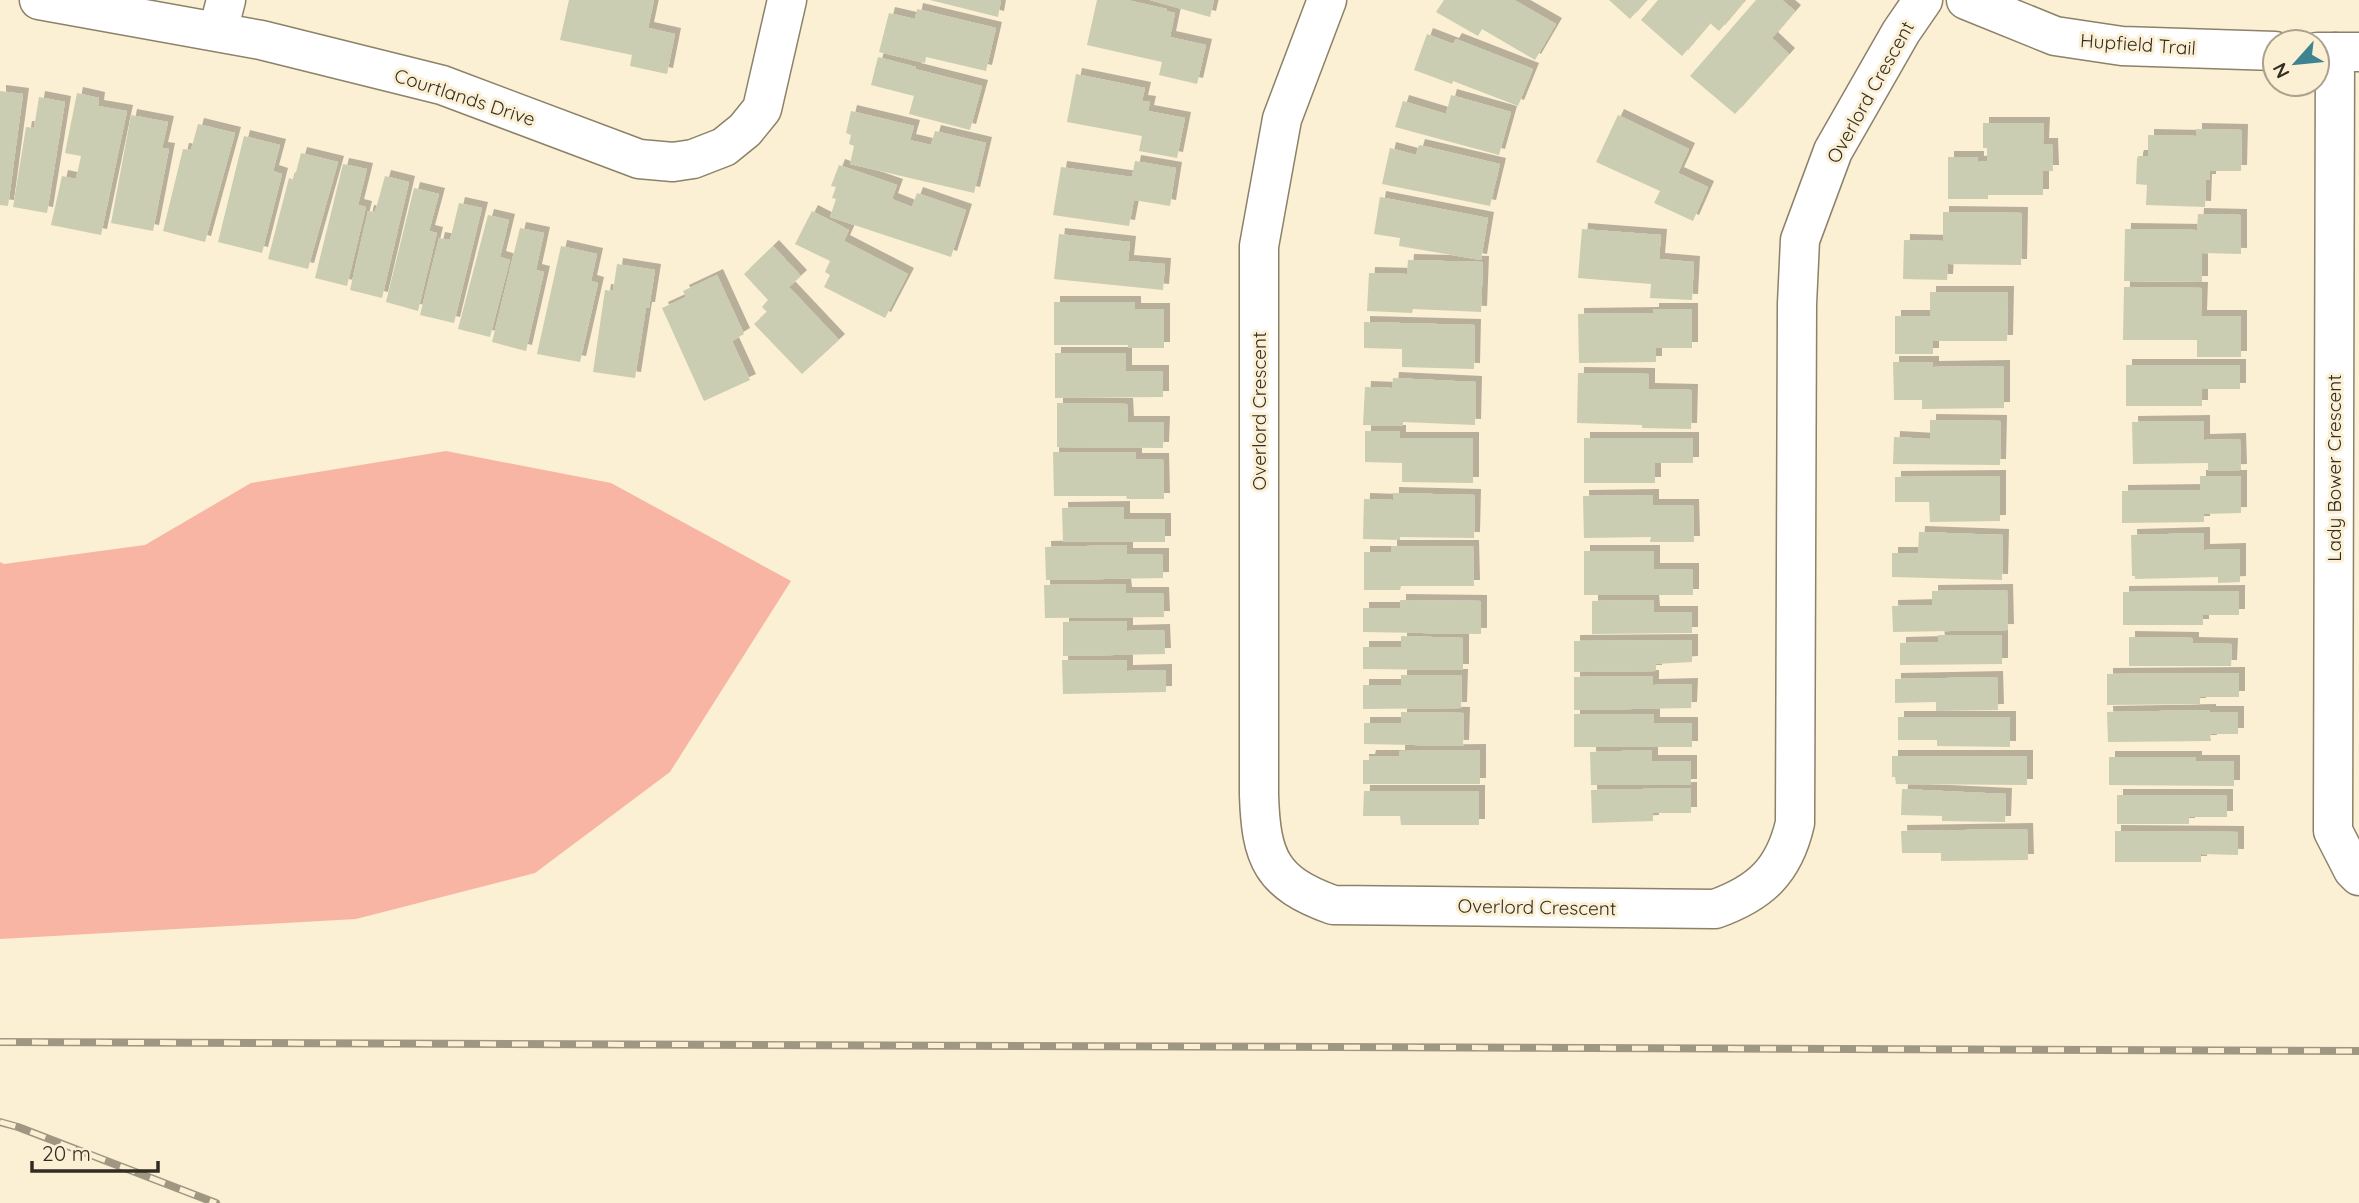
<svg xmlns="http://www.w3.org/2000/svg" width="2359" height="1203" font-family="Quicksand,sans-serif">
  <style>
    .green { fill: #f8b5a3 }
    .building { fill: #cacdb2; filter: url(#shadow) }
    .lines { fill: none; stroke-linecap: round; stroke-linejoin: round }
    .street-casing { stroke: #8c8169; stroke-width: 41 }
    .secondary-casing { stroke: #8c8169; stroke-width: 41 }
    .street { stroke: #fff; stroke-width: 38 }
    .secondary { stroke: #fff; stroke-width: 38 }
    .rail-casing { stroke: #a09783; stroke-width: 8 }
    .rail { stroke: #fbefd4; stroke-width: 5; stroke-dasharray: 16; stroke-linecap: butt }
    .labels { text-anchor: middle; stroke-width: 6; stroke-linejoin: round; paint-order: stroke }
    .street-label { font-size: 19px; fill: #322d23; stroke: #fbefd4 }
  </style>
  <defs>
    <filter id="shadow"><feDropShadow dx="6" dy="-6" stdDeviation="0" flood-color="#0004"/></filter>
  </defs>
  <rect width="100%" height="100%" fill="#fbefd4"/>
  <!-- green -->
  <path class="green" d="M446 451 611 483 791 581 670 772 535 873 356 919 0 939V562L4 564 145 545 251 483Z"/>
  <!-- building -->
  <path class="building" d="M569 0H654L648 28 675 34 667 74 630 66 632 55 560 40Z
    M930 0H1001L998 17Z
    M1097 0H1127L1167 9V11L1175 13 1170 37 1206 45 1197 84 1159 75 1162 62 1087 45Z
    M1150 0H1214L1210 17Z
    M1444 0H1514L1556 24 1535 60 1482 29 1478 36 1436 12Z
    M1609 0H1647L1630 19Z
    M1658 0H1745L1719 31 1710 23 1682 56 1641 20Z
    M1756 0H1782L1795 11 1772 38 1789 54 1735 114 1690 76Z
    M917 9 996 28 986 71 926 57 925 63 879 52 889 13 915 19Z
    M1427 34 1453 44 1456 39 1533 69 1518 106 1453 81 1452 84 1414 70Z
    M878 57 916 67 915 69 982 86 970 130 909 114 914 96 871 85Z
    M1076 74 1145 88 1142 101 1150 102 1148 111 1185 118 1177 158 1139 151 1142 136 1067 122Z
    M0 91 23 94 8 206 0 205Z
    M77 93 99 98 98 106 127 111 101 235 51 225 62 176 76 179 81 156 65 153Z
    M1451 95 1511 112 1499 155 1395 127 1403 101 1446 114Z
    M39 97 65 102 47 213 13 207 26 127 34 128Z
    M851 111 914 126 910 140 931 145 935 131 986 143 974 193 850 164 854 146 849 144 851 135 846 133Z
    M131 115 168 122 162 148 169 149 153 231 111 223Z
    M1618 115 1689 149 1678 173 1708 187 1693 221 1654 203 1660 191 1596 162Z
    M1983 123H2044L2043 144H2052L2053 171H2043V195H1988V199H1948V157H1978V162L1987 161V148H1983Z
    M198 124 235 133 205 242 163 231 183 149 191 150Z
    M2196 129 2242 130 2241 171H2210V180H2206L2205 207 2146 205 2147 185 2136 184 2137 159 2138 156H2148V135L2196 136Z
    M244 136 280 145 273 171 282 174 262 253 218 242Z
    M1419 145 1500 164 1490 206 1382 184 1390 148 1416 155Z
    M301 153 338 162 308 269 268 259 289 178 294 180Z
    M1135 161 1176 168 1170 206 1134 200 1129 226 1053 215 1061 167 1132 177Z
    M343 164 367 169 358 205 366 207 347 286 315 278Z
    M839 165 897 185 892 199 912 207 917 193 966 210 951 257 830 217 836 199 832 198 836 187 831 186Z
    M385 176 409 182 382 298 350 290 368 211 375 212Z
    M414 188 439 194 429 231 437 233 418 311 386 302Z
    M1380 197 1488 218 1481 260 1399 246 1400 238 1374 234Z
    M459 203 482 208 454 323 420 315 439 238 450 240Z
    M812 211 849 230 844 241 908 274 885 318 824 287 830 275 825 272 830 261 795 244Z
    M1943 212 2022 213 2021 265 1948 264 1947 280 1903 279 1904 240 1943 241Z
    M2198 214 2241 215V254L2202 253V282L2124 281 2125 229 2197 230Z
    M488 215 509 220 500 257 510 260 490 337 458 329Z
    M520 228 544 233 536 270 544 272 526 351 492 342Z
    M1582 229 1661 235 1659 259 1694 262 1692 300 1650 298 1651 284 1578 278Z
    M1059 234 1130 242 1128 261 1165 264 1163 290 1054 279Z
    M561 246 597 254 591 281 598 283 580 362 537 354Z
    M773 246 801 276 789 287 839 340 802 374 754 324 767 312 762 307 768 300 744 274Z
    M1408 260 1483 262 1481 312 1413 309 1412 313 1367 311 1369 273 1407 274Z
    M617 264 655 270 649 308H646L635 378 593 372 605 290 613 291Z
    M717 275 744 334 732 341 750 380 704 401 662 308 686 297 683 291Z
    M2124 287 2202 288 2201 316H2241V357H2197V340H2123Z
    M1930 292H2008L2007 341H1933V354H1895V316H1930Z
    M1054 302H1135V309H1164V348H1128V345H1054Z
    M1653 309H1692V348H1656V362L1579 363 1578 314 1653 313Z
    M1364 322 1475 325 1474 369 1402 367V349L1364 348Z
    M1055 353H1126V371H1163V397L1055 398Z
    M1893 362H1933V367L2004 366V408L1922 409V400H1894Z
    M2126 365H2240V389H2202V406H2126Z
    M1578 373 1649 374V389L1692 390 1691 429 1642 428V425L1577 423Z
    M1393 378 1476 382 1475 425 1403 422V426L1363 425 1365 387 1392 388Z
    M1057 403 1127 404 1128 422H1164L1163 448 1057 447Z
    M1930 420 2001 421 2000 465 1893 464 1894 437 1930 439Z
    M2204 421V440L2240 439 2241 470 2208 471V463L2133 464 2132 422Z
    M1365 431H1400V438H1473V483L1402 482V463L1365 462Z
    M1584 438H1693V463H1655V483H1584Z
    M1053 452H1136V459H1163L1164 499H1127L1126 496H1054Z
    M2000 476V521L1930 522 1929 502H1895V477Z
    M2200 476H2241V513L2204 514V522L2122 523V491L2200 490Z
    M1393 493 1475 495 1474 538 1400 537V540L1363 539 1364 499 1393 500Z
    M1653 495V505H1693L1694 542H1650L1651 537 1584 538 1583 496Z
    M1124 507V519H1165V542H1063L1062 508Z
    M1919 532 2003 535 2002 580 1892 577V553H1918Z
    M2204 533V550L2240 549V582L2218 583V577L2135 579V576H2132L2131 535Z
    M1127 545V554H1163V578L1046 580 1045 547Z
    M1391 546H1473L1474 586H1401L1400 590H1364V552H1391Z
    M1584 551H1654V569H1693V595H1584Z
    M1125 584 1126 593H1163L1164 617 1045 618 1044 585Z
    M2007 590 2008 630 1893 632 1892 606 1932 605V591Z
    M2239 591V615H2203V625H2123V592Z
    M1400 600 1481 601V634L1363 632V608H1400Z
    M1653 600 1654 612H1692V633L1592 634V601Z
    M1127 621V631L1164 630 1165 654 1063 656V622Z
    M1938 635H2002V664L1900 665V643L1939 642Z
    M1401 636 1463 638V670L1363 669V647H1401Z
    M2129 637 2193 638V643L2232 644 2231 666H2129Z
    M1692 640V662L1656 664V671L1574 672V641Z
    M1062 660H1127V671L1166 670V692L1063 694Z
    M2239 673V697H2200V704L2107 705V674Z
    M1401 675H1462L1461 708 1363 709V685H1401Z
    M1653 676V685L1692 684 1691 708 1574 710V677Z
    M1997 677 1998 710 1936 711V702L1895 703V679Z
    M2210 710V712H2238V734H2210L2211 741 2108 742 2107 712Z
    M1401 712 1464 713 1463 746 1364 744V723H1401Z
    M1574 714H1654V723H1692V747H1574Z
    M1898 717H2010V747L1937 746V740H1898Z
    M1480 750V784H1363V760H1369L1370 756H1399V751Z
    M1652 750V761H1691V785H1591L1590 752Z
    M1892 756H2027V785L1896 784 1895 777H1892Z
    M2109 757H2196V761H2234V786L2109 785Z
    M1691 788V813H1653V821L1592 823 1591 790Z
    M1902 789 2006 794 2005 822 1942 821V816L1901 815Z
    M1364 791H1479V825H1401L1400 816H1363Z
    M2117 795H2227V817H2189V824H2117Z
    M2027 829 2028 860 1941 861V853H1902L1901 831Z
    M2115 831 2238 832V855L2201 854V862H2115Z"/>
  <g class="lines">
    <!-- street casing -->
    <g class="street-casing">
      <path id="street" d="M39 0 261 40 442 85 639 159 673 162 693 159 724 147 745 130 762 109 787 0
        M1327 0 1282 119 1259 246V795C1261 858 1271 883 1333 905L1715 909C1760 893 1784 871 1795 823L1797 304 1800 240 1833 151 1901 32 1923 0
        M218 31 226 0
        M2335 52 2333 831 2353 870 2359 876"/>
    </g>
    <!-- secondary casing -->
    <g class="secondary-casing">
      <path id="secondary" d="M1966 0 2055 36 2122 46 2275 51
        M2317 52H2359"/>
    </g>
    <!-- street -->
    <use href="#street" class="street"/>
    <!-- secondary -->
    <use href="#secondary" class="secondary"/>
    <!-- rail casing -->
    <g class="rail-casing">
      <path id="rail" d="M0 1042 2359 1051
        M0 1122 18 1127 216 1203"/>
    </g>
    <!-- rail -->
    <use href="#rail" class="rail"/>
  </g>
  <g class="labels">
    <!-- street labels -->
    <g class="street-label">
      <text transform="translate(2138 44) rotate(4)" y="7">Hupfield Trail</text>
      <text transform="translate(1870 92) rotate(-61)" y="7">Overlord Crescent</text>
      <text transform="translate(465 97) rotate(18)" y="7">Courtlands Drive</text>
      <text transform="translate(1259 411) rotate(-90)" y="7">Overlord Crescent</text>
      <text transform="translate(2334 468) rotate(-90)" y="7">Lady Bower Crescent</text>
      <text transform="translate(1537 907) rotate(1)" y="7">Overlord Crescent</text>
    </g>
  </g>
  <!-- north arrow -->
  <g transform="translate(2296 63) rotate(243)"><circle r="33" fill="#fbefd4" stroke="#aba18d" stroke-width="2"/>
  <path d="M0-5L12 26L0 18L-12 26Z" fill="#3e8391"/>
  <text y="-10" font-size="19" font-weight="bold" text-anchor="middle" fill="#322d23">N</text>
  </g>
  <!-- scale -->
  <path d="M32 1161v10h126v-10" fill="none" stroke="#322d23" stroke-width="3.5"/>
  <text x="42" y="1161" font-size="21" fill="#322d23" stroke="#fbefd4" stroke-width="5" paint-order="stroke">20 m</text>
</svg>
